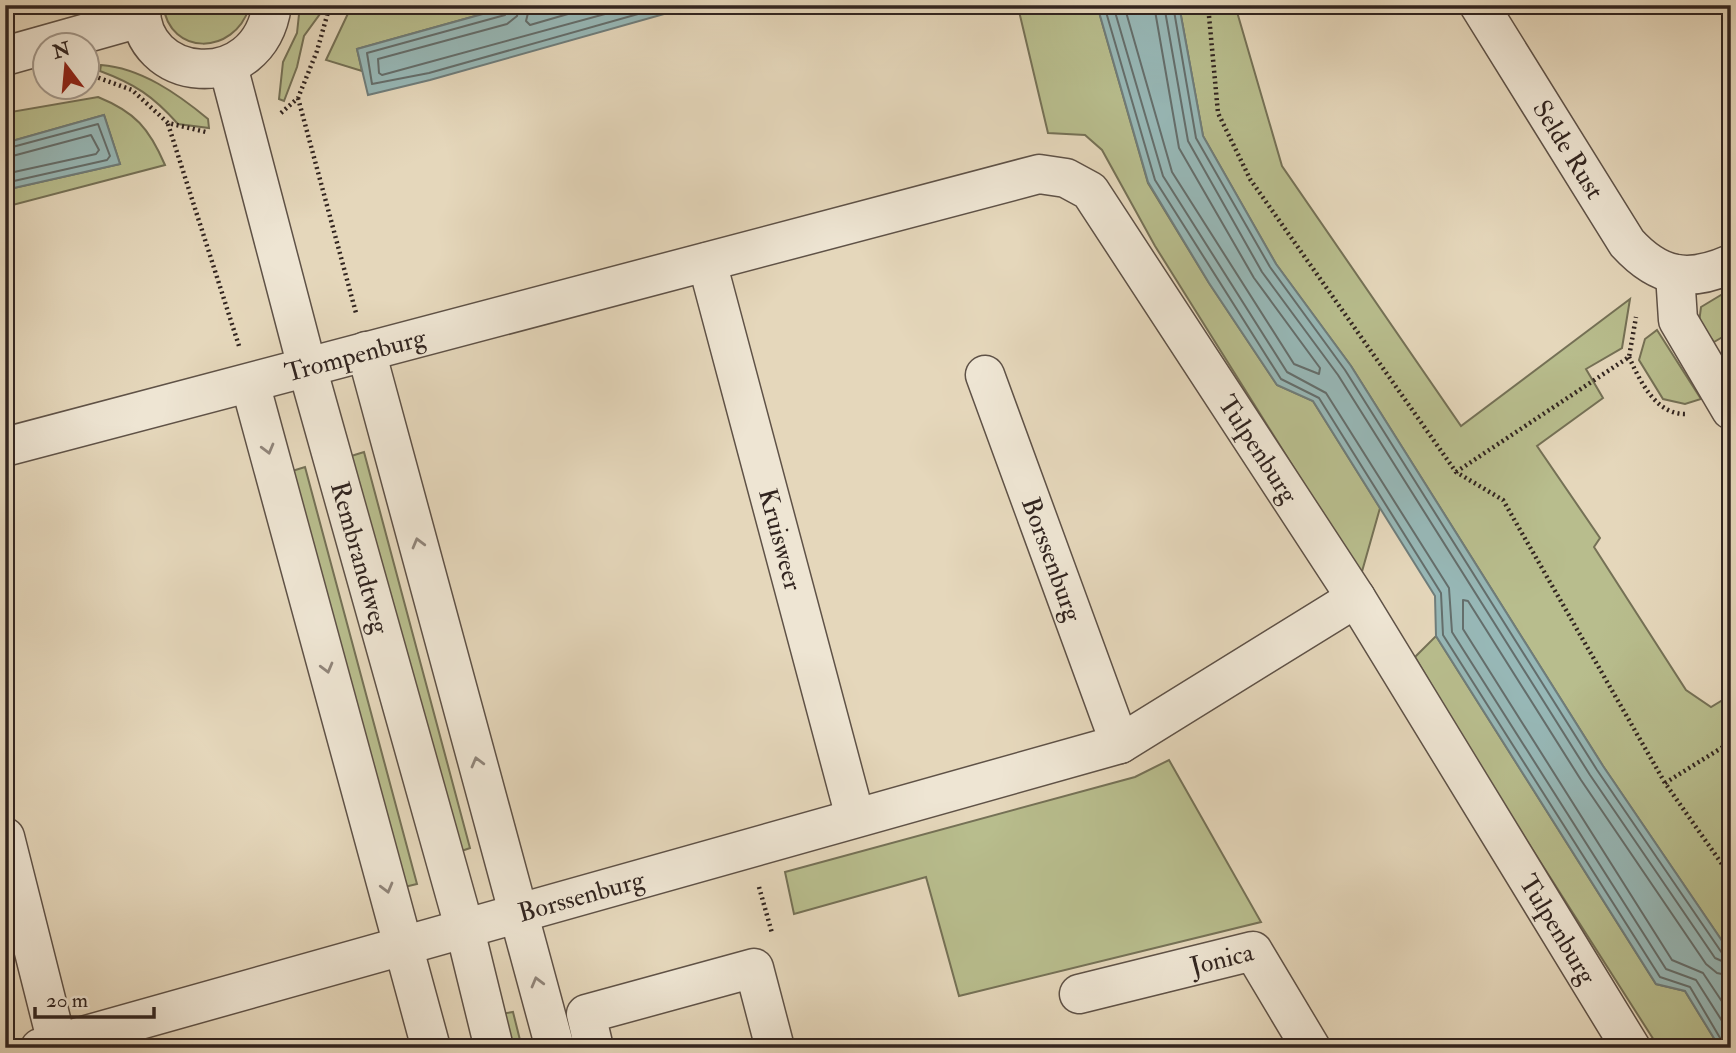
<svg xmlns="http://www.w3.org/2000/svg" width="1736" height="1053" font-family="'IM FELL Double Pica',serif">
  <style>
    .green { fill: #b8bd8d; stroke: #757156; stroke-width: 2 }
    .water { fill: #97b8b7; stroke: #6f7d7b; stroke-width: 2 }
    .lines { fill: none; stroke-linecap: round; stroke-linejoin: round }
    .shore { stroke: #646e6c; stroke-width: 2 }
    .minor-casing { stroke: #5f5247; stroke-width: 41 }
    .path { stroke: #322520; stroke-width: 4.5; stroke-dasharray: 2 3.5; stroke-linecap: butt }
    .minor { stroke: #eee5d3; stroke-width: 38 }
    .oneway { stroke: #90857a }
    .labels { text-anchor: middle; stroke-width: 6; stroke-linejoin: round; paint-order: stroke }
    .street-label { font-size: 26px; fill: #322520; stroke: #eee5d3 }
  </style>
  <rect width="100%" height="100%" fill="#e5d7bb"/>
  <filter id="stains"><feTurbulence type="fractalNoise" baseFrequency=".00286" numOctaves="4"/><feColorMatrix values="0 0 0 0 .2 0 0 0 0 .09 0 0 0 0 .02 0 0 0 .5 -.17"/></filter>
  <radialGradient id="worn" r=".72"><stop offset=".6" stop-color="#630" stop-opacity="0"/><stop offset="1" stop-color="#630" stop-opacity=".3"/></radialGradient>
  <!-- green -->
  <path class="green" d="M163 5H249V8C234 55 170 57 163 5Z
    M300 5 325 7 304 36 297 67 284 101 279 99 283 62 297 33Z
    M352 5H515L357 49 362 71 326 60Z
    M1028 5H1097L1148 183 1209 283 1277 385 1313 401 1380 508 1361 575 1155 246 1102 150 1085 135 1048 133 1018 7Z
    M1179 5H1235L1282 166 1461 426 1630 299 1622 348 1586 369 1603 398 1537 446 1600 538 1594 547 1686 690 1711 707 1731 695V954L1603 766 1351 366 1276 264 1203 136Z
    M101 65C141 68 178 94 208 119L209 128 178 124C153 96 135 84 100 71Z
    M98 97C135 112 149 128 165 165L5 207V190L120 164 104 115 5 143V113Z
    M1731 289V332L1714 342 1699 323 1701 307Z
    M1657 330 1701 399 1685 404 1663 399 1639 360 1645 339Z
    M364 452 470 848 456 853 348 457Z
    M305 467 417 884 400 888 289 472Z
    M1436 636 1656 984 1685 991 1720 1048H1659L1476 761 1415 657Z
    M1169 760 1261 922 959 996 926 877 794 914 785 872 1135 777Z
    M513 1012 522 1048H509L500 1014Z"/>
  <!-- water -->
  <path class="water" d="M515 5H696L430 80 368 95 357 49Z
    M1097 5H1179L1203 136 1276 264 1351 366 1603 766 1731 954V1048H1720L1685 991 1656 984 1436 636 1435 596 1313 401 1277 385 1209 283 1148 182Z
    M104 115 120 164 5 190V143Z"/>
  <g class="lines">
    <!-- shore -->
    <path class="shore" d="M510 5 505 15 367 53 372 84 429 73 670 5
      M519 5 517 16 507 24 378 59 379 73 382 75 638 5
      M530 5 526 21 530 25 599 5
      M1104 5 1155 180 1281 379 1319 398 1441 593 1443 635 1660 977 1690 987 1726 1048
      M1113 5 1163 176 1287 372 1326 393 1449 588 1452 632 1666 969 1696 980 1731 1035
      M1124 5 1172 172 1294 364 1319 374 1320 368 1254 278 1179 148 1154 5
      M1164 5 1188 141 1262 272 1338 375 1590 775 1715 958 1731 965
      M1173 5 1196 138 1270 267 1345 370 1597 770 1722 953 1731 956
      M5 149 98 124 110 156 107 160 5 183
      M5 158 91 135 99 150 96 154 5 174
      M1731 976 1717 973 1706 964 1581 780 1468 601 1463 600V629L1672 960 1703 973 1731 1015"/>
    <!-- minor casing -->
    <g class="minor-casing">
      <g id="minor">
        <path d="M141 5C137 83 259 97 272 5"/>
        <path id="s1" d="M1479 5 1627 243C1659 278 1688 283 1731 264"/>
        <path d="M5 56 140 18"/>
        <path id="s2" d="M228 66 307 367 465 930 494 1048"/>
        <path id="s3" d="M707 262 855 817"/>
        <path d="M1675 274 1678 320 1731 410"/>
        <path d="M366 351 555 1048"/>
        <path id="s4" d="M985 375 1120 744"/>
        <path d="M250 383 431 1048"/>
        <path id="s5" d="M5 447 1039 174 1066 178 1090 191 1356 598 1631 1048"/>
        <path d="M5 837 57 1043"/>
        <path id="s6" d="M1079 994 1253 951 1311 1048"/>
        <path id="s7" d="M40 1048 1120 744 1356 598"/>
        <path d="M594 1048 586 1014 754 968 775 1048"/>
      </g>
    </g>
    <!-- path -->
    <path class="path" d="M1208 5 1218 113 1250 179 1456 472 1503 500 1665 783 1731 877
      M9 11 21 5
      M88 74 132 90 168 123 206 132
      M298 98 356 313
      M281 113 298 98 317 51 330 5
      M168 124 239 346
      M1629 357C1640 381 1656 415 1686 414
      M1456 472 1629 357 1636 317
      M1665 783 1731 742
      M759 887 772 933"/>
    <!-- minor -->
    <use href="#minor" class="minor"/>
  </g>
  <!-- one-way arrows -->
  <defs><path id="oneway-chevron" d="M-2-3.5L2.5 0L-2 3.5" fill="none" stroke-width="1.6" stroke-linecap="round" stroke-linejoin="round" transform="scale(1.75)"/></defs>
  <g class="oneway">
    <use href="#oneway-chevron" transform="translate(268 449) rotate(75)"/>
    <use href="#oneway-chevron" transform="translate(418 543) rotate(-105)"/>
    <use href="#oneway-chevron" transform="translate(327 668) rotate(75)"/>
    <use href="#oneway-chevron" transform="translate(477 762) rotate(-105)"/>
    <use href="#oneway-chevron" transform="translate(387 888) rotate(75)"/>
    <use href="#oneway-chevron" transform="translate(537 982) rotate(-105)"/>
  </g>
  <g class="labels">
    <!-- street labels -->
    <g class="street-label">
      <text dy="9" stroke="none"><textPath href="#s1" startOffset="170">Selde Rust</textPath></text>
      <text dy="9" stroke="none"><textPath href="#s5" startOffset="362">Trompenburg</textPath></text>
      <text dy="9" stroke="none"><textPath href="#s5" startOffset="1432">Tulpenburg</textPath></text>
      <text dy="9" stroke="none"><textPath href="#s3" startOffset="287">Kruisweer</textPath></text>
      <text dy="9" stroke="none"><textPath href="#s2" startOffset="509">Rembrandtweg</textPath></text>
      <text dy="9" stroke="none"><textPath href="#s4" startOffset="196">Borssenburg</textPath></text>
      <text dy="9" stroke="none"><textPath href="#s7" startOffset="562">Borssenburg</textPath></text>
      <text dy="9" stroke="none"><textPath href="#s5" startOffset="1998">Tulpenburg</textPath></text>
      <text dy="9" stroke="none"><textPath href="#s6" startOffset="147">Jonica</textPath></text>
    </g>
  </g>
  <!-- margin -->
  <rect width="1736" height="1053" fill="none" stroke="#e5d7bb" stroke-width="28"/>
  <rect x="7" y="7" width="1722" height="1039" fill="none" stroke="#322520" stroke-width="3.5"/>
  <rect x="14" y="14" width="1708" height="1025" fill="none" stroke="#322520" stroke-width="2"/>
  <!-- north arrow -->
  <g transform="translate(66 66) rotate(344)"><circle r="33" fill="#eee5d3" stroke="#a3988b" stroke-width="2"/>
  <path d="M0-5L12 26L0 18L-12 26Z" fill="#8f2418"/>
  <text y="-10" font-size="19" font-weight="bold" text-anchor="middle" fill="#322520">N</text>
  </g>
  <!-- scale -->
  <path d="M35 1007v10h119v-10" fill="none" stroke="#322520" stroke-width="3.5"/>
  <text x="46" y="1007" font-size="21" fill="#322520" stroke="#eee5d3" stroke-width="5" paint-order="stroke">20 m</text>
  <rect width="100%" height="100%" filter="url(#stains)"/>
  <rect width="100%" height="100%" fill="url(#worn)"/>
</svg>
